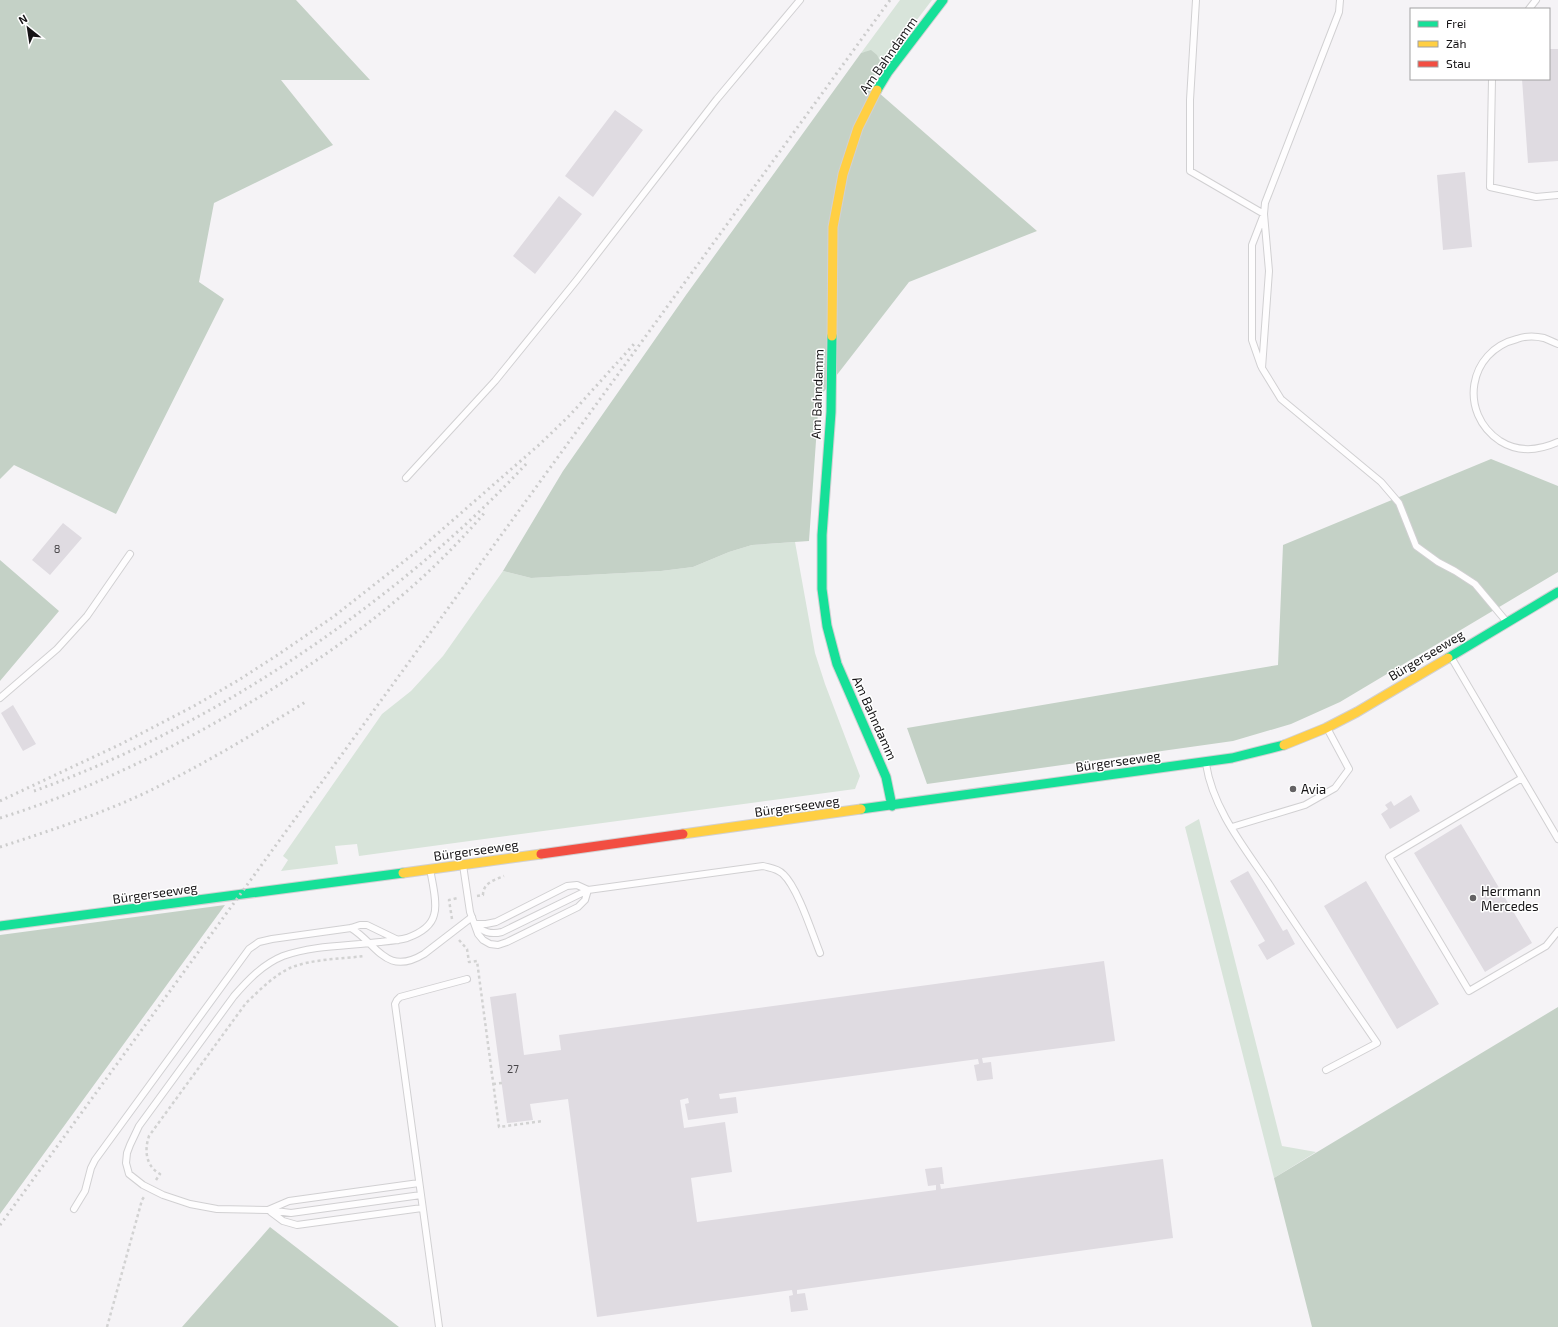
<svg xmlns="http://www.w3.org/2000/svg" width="1558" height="1327" font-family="'Exo 2',sans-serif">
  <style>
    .green { fill: #d8e4da }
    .forest { fill: #c4d1c6 }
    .building { fill: #dfdbe1 }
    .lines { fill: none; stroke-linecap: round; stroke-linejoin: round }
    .lane-casing { stroke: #d1d0d2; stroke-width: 8 }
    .fast-casing { stroke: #d1d0d2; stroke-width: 11 }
    .slow-casing { stroke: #d1d0d2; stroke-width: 11 }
    .jam-casing { stroke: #d1d0d2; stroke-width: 11 }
    .path { stroke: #d2d2d2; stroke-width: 2.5; stroke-dasharray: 3 3; stroke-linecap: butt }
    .lane { stroke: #fefdfe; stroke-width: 6 }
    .fast { stroke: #16e098; stroke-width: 9 }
    .slow { stroke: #ffcf43; stroke-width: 9 }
    .jam { stroke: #f24e42; stroke-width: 9 }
    .rail { stroke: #ccc; stroke-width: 3; stroke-dasharray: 2 4; stroke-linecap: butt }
    .poi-dot { fill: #646264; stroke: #fff; stroke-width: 1.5 }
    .labels { text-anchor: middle; stroke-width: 3; stroke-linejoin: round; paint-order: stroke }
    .number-label { font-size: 11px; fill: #49474a }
    .street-label { font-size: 13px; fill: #161416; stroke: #fff }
    .poi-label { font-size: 13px; fill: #161416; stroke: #fff; text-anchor: start }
  </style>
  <rect width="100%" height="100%" fill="#f5f3f6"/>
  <!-- green -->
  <path class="green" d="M900 0H932L881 67 870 85 871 51 861 53Z
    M795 542 815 653 825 684 860 776 855 789 359 856 357 844 335 846 338 864 281 871 288 860 283 856 382 714 411 691 443 656 503 571 531 578 661 571 693 567 729 552 752 545Z
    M1199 819 1282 1146 1316 1152 1274 1178 1185 827Z"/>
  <!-- forest -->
  <path class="forest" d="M0 0H296L370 80H281L333 145 214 203 199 282 224 299 116 514 14 465 0 479Z
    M871 50 877 55 880 61 870 85 1037 231 909 282 819 398 809 541 752 545 729 552 693 567 661 571 531 578 503 571 563 471 686 295 861 53Z
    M1491 459 1558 486V572L1340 702 1291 724 1233 741 927 784 907 728 1278 665 1283 545Z
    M0 560 59 611 0 681Z
    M225 905 0 1214V935Z
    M1558 1007V1327H1312L1274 1178Z
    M270 1227 399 1327H182Z"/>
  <!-- building -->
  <path class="building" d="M1549 49H1558V161L1528 163 1522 79H1549Z
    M615 110 643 130 593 197 565 176Z
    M1465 172 1472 247 1443 250 1437 175Z
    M559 196 582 214 535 274 513 256Z
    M63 523 82 538 50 575 32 560Z
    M13 705 36 744 23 751 1 713Z
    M1411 795 1420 811 1390 829 1381 814 1388 809 1385 805 1391 801 1394 806Z
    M1461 824 1532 943 1485 972 1414 853Z
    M1248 871 1283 931 1287 929 1295 944 1267 960 1258 945 1265 941 1230 881Z
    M1366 881 1439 1004 1397 1029 1324 906Z
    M1104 961 1115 1041 982 1058 983 1063 991 1062 993 1079 977 1081 974 1065 979 1064 978 1059 719 1094 720 1099 736 1097 738 1113 688 1120 685 1104 689 1103 688 1098 680 1100 684 1128 725 1122 732 1172 691 1178 697 1222 936 1190V1185L928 1186 925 1169 942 1167 944 1184H940L941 1189 1163 1159 1173 1238 797 1290V1294L805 1293 808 1310 791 1312 789 1296 793 1295 792 1290 597 1317 568 1099 530 1104 533 1120 507 1123 490 997 516 993 524 1055 561 1050 559 1035Z"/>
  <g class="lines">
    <!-- lane casing -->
    <g class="lane-casing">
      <path id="lane" d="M1196 0 1190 100V171L1264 214 1252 245V340L1261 366
        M1340 0 1339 12 1265 203 1264 214 1269 271 1262 368 1281 399 1381 482 1399 503 1416 546 1438 562 1455 571 1475 584 1506 621
        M1529 9 1536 0
        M1492 79 1490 187 1536 197 1558 195
        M1558 344C1553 342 1549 340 1544 338 1536 336 1525 336 1517 339 1468 351 1458 413 1500 441 1519 453 1538 451 1558 442
        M406 478 495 381 576 281 717 99 800 0
        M1451 657 1558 839
        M0 698 57 649 87 616 130 554
        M1206 764C1213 809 1244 847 1269 884 1304 938 1341 990 1377 1043L1326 1070
        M1522 778 1389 857 1469 991 1546 946 1558 931
        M1232 827 1305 805 1335 788 1349 769 1327 728
        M463 865 470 912 478 934 483 940 490 944 498 945 507 942 578 907 585 900 588 890
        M475 924C483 932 490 935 502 932L588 890 763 866C770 868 777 868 783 874 798 888 812 933 820 953
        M475 924H486L496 922 567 886 577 885 588 890
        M351 928C377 944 386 977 424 954L472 917
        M421 1195 291 1213 268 1210 217 1209 190 1204 163 1195 143 1185 129 1174 126 1163 127 1153 130 1145 139 1126 234 996C248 980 263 964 283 956 314 945 348 946 380 942 389 941 399 940 407 938 418 934 431 927 434 915 438 904 432 881 430 869
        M74 1209 85 1191 91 1168 95 1160 249 949 259 942 272 939 351 928 360 925H367L398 940
        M268 1210 289 1201 419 1183
        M271 1212 283 1221 297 1225 422 1208
        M439 1327 395 1004 397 1000 400 997 467 979"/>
    </g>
    <!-- fast casing -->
    <g class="fast-casing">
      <path id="fast" d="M877 90 888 72 943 0
        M832 336 831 412 822 535V589L827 626 837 664 886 777 892 806
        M1448 658 1558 592
        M861 809 1232 758 1284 745
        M0 926 403 873"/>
    </g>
    <!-- slow casing -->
    <g class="slow-casing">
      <path id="slow" d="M832 336 833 227 843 174 858 128 877 90
        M1284 745 1326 728 1357 712 1448 658
        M683 834 861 809
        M403 873 541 854"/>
    </g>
    <!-- jam casing -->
    <g class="jam-casing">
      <path id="jam" d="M541 854 683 834"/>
    </g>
    <!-- path -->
    <path class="path" d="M477 896 483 895C483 883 494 880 504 876
      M452 919 449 900 458 898
      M459 940 467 949 469 962 477 961 499 1127 543 1121
      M493 1084 502 1083
      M156 1180 160 1174C146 1166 144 1151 149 1136L246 1003C260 990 273 976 290 968 311 959 341 959 364 956
      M107 1327 142 1200 144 1197"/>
    <!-- lane -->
    <use href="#lane" class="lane"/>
    <!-- fast -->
    <use href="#fast" class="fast"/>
    <!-- slow -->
    <use href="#slow" class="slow"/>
    <!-- jam -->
    <use href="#jam" class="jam"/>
    <!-- rail -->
    <path class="rail" d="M34 791C156 747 270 681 373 602 428 560 480 514 527 463
      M0 801 121 744 194 706 237 681 276 656 333 617 421 548 540 444 570 415 635 343
      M0 818C93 789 178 746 261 696 347 643 421 588 486 511
      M0 847C49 831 98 815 145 793 201 766 254 734 307 701
      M0 1225 890 0"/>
  </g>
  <!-- markers -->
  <g class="poi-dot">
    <circle cx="1293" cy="789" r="4"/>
    <circle cx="1473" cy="898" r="4"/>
  </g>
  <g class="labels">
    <!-- number labels -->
    <g class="number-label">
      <text x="57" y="553">8</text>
      <text x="513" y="1073">27</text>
    </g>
    <!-- street labels -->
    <g class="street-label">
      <text transform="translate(888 55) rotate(-55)" y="5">Am Bahndamm</text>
      <text transform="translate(817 394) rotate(-88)" y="5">Am Bahndamm</text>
      <text transform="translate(1426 655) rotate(-31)" y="5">Bürgerseeweg</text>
      <text transform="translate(875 718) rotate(66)" y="5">Am Bahndamm</text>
      <text transform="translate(1118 761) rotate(-8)" y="5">Bürgerseeweg</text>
      <text transform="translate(797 806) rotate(-8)" y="5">Bürgerseeweg</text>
      <text transform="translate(476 850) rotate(-8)" y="5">Bürgerseeweg</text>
      <text transform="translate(155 893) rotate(-8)" y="5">Bürgerseeweg</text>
    </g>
    <!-- poi labels -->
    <g class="poi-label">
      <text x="1301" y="794">Avia</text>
      <text x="1481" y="896">Herrmann<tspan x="1481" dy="15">Mercedes</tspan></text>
    </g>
  </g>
  <!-- legend -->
  <rect x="1410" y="8" width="140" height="72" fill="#ffffff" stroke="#a2a1a2"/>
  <rect x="1418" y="21" width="20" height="6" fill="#16e098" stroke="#a2a1a2"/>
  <text x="1446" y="28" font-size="12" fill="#161416">Frei</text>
  <rect x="1418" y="41" width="20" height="6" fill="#ffcf43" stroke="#a2a1a2"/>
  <text x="1446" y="48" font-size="12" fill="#161416">Zäh</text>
  <rect x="1418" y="61" width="20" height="6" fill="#f24e42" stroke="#a2a1a2"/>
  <text x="1446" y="68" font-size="12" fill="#161416">Stau</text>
  <!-- north arrow -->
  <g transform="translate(28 28) rotate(330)" stroke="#ffffff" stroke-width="3" paint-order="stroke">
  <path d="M0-3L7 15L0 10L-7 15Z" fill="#161416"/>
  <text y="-6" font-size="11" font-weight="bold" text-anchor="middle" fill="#161416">N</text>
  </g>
</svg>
